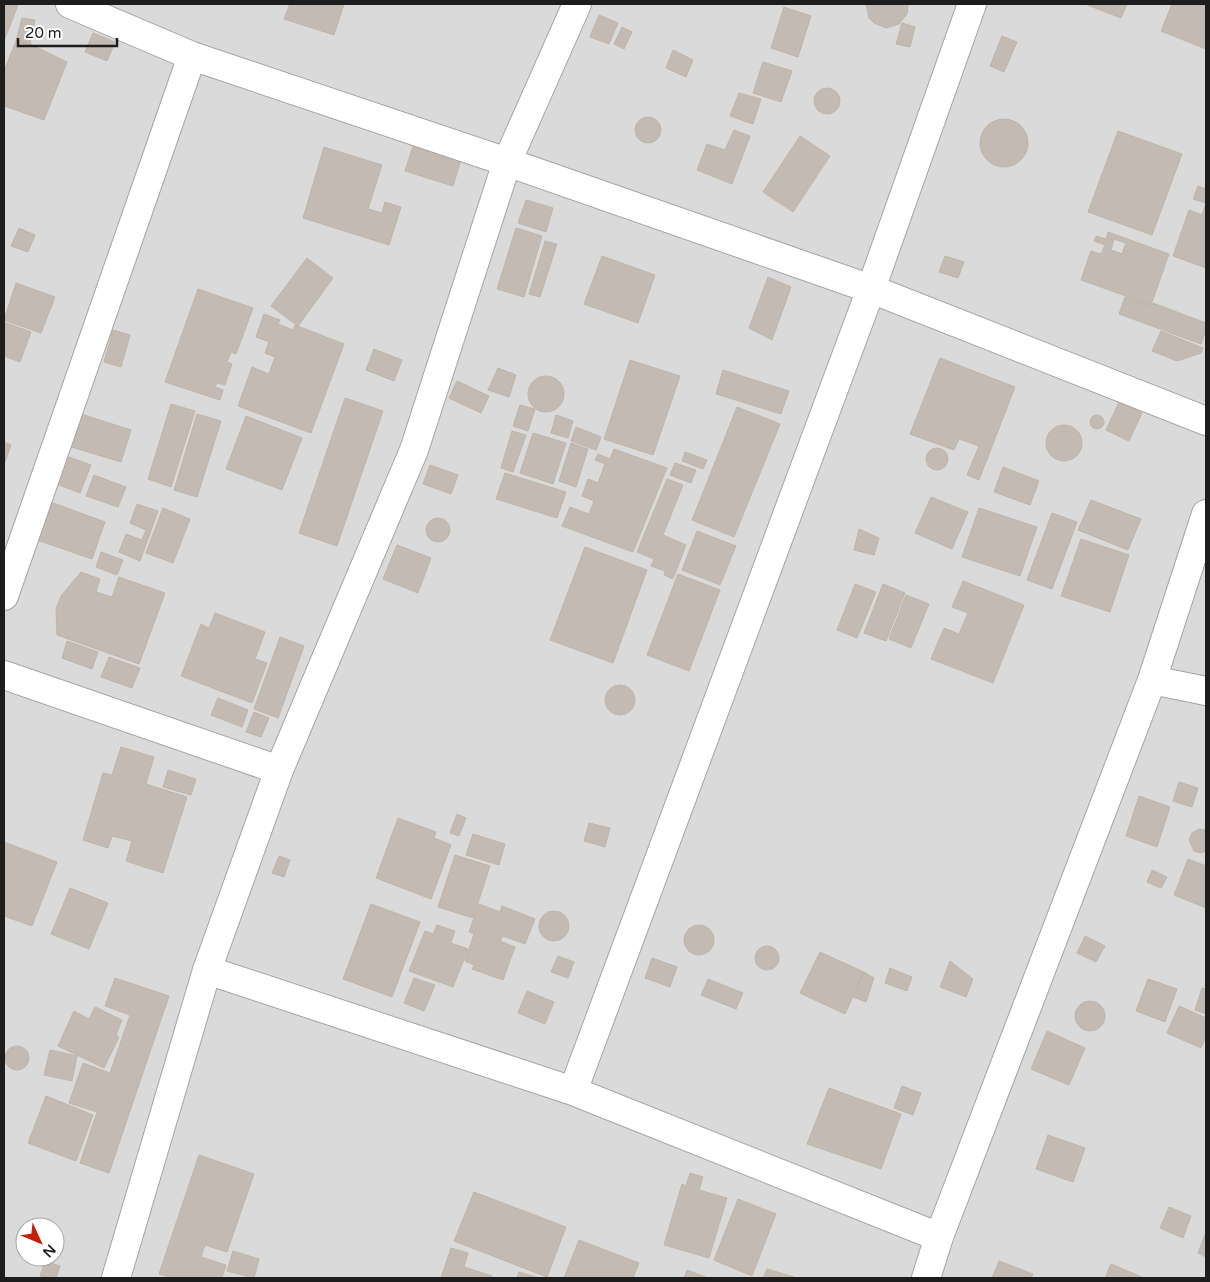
<svg xmlns="http://www.w3.org/2000/svg" width="1210" height="1282" font-family="'Varela Round',sans-serif">
  <style>
    .residential { fill: #dbdada; fill-rule: evenodd }
    .building { fill: #c3bbb3; stroke: #bfb4a6; fill-rule: evenodd }
    .lines { fill: none; stroke-linecap: round; stroke-linejoin: round }
    .minor-casing { stroke: #a4a4a4; stroke-width: 30 }
    .minor { stroke: #fff; stroke-width: 28 }
  </style>
  <rect width="100%" height="100%" fill="#eeece4"/>
  <!-- residential -->
  <path class="residential" d="M4 4H1206V1278H4ZM25 1227H55V1257H25Z"/>
  <!-- building -->
  <path class="building" d="M4 4 18 5 4 41Z
    M290 4H344L334 35 284 19Z
    M866 4H908L907 14 899 24 886 28 874 23 869 18Z
    M1085 4H1127L1121 18Z
    M1172 4H1206V49L1161 31Z
    M784 7 811 16 798 57 771 48Z
    M599 15 618 23 609 44 590 37Z
    M22 18 35 20 30 44 16 41Z
    M902 23 915 27 910 47 896 44Z
    M622 27 632 32 624 49 614 44Z
    M93 33 115 42 107 61 85 52Z
    M1002 36 1017 42 1004 72 990 66Z
    M16 41 30 44 67 62 44 120 4 106V71Z
    M673 50 693 60 686 77 666 68Z
    M763 62 792 71 781 102 753 93Z
    M814 101a13 13 0 1 1 26 0a13 13 0 1 1-26 0Z
    M739 93 761 99 753 124 730 116Z
    M635 130a13 13 0 1 1 26 0a13 13 0 1 1-26 0Z
    M980 143a24 24 0 1 1 48 0a24 24 0 1 1-48 0Z
    M734 130 750 136 732 184 697 170 707 144 725 150Z
    M1118 131 1182 154 1152 235 1088 212Z
    M800 136 830 156 793 212 763 192Z
    M414 143 462 157 453 186 405 171Z
    M324 147 382 165 368 209 382 213 385 202 401 207 389 245 303 218Z
    M1198 186 1206 189V268L1173 256 1189 210 1202 215 1206 203 1193 199Z
    M526 200 553 208 546 232 518 223Z
    M19 228 35 235 28 252 11 246Z
    M516 228 542 236 524 297 497 289Z
    M1108 232 1169 254 1151 305 1081 280 1091 251 1101 254 1105 245 1094 241 1096 236 1106 239ZM1114 239 1126 243 1122 254 1111 250Z
    M545 241 557 244 540 297 529 294Z
    M602 256 655 275 638 323 584 304Z
    M945 256 964 262 958 278 939 272Z
    M307 258 333 278 298 326 271 306Z
    M768 277 791 287 772 340 749 328Z
    M16 283 55 297 41 333 4 320Z
    M198 289 253 308 236 354 231 352 227 362 232 364 225 385 217 383 215 387 223 390 220 400 165 382Z
    M1125 297 1152 306 1153 303 1206 323V330L1201 344 1119 314Z
    M264 314 280 320 278 324 293 330 295 325 344 344 311 433 238 406 252 367 269 374 275 357 265 353 269 342 256 337Z
    M4 322 31 332 20 362 4 356Z
    M113 330 130 335 121 367 104 362Z
    M1161 331 1203 348 1201 353 1177 361 1152 351Z
    M374 349 402 360 394 381 366 370Z
    M940 358 1015 387 979 480 967 475 979 446 959 439 954 450 910 434Z
    M630 360 680 376 653 455 604 439Z
    M498 368 516 375 509 397 488 390Z
    M723 370 789 391 781 414 716 394Z
    M528 394a18 18 0 1 1 36 0a18 18 0 1 1-36 0Z
    M457 381 489 396 481 413 449 398Z
    M345 398 383 411 337 546 299 533Z
    M1119 402 1142 413 1129 441 1106 430Z
    M171 404 195 411 171 487 148 479Z
    M520 405 535 409 528 431 513 426Z
    M737 407 780 424 734 537 692 520Z
    M78 413 131 430 121 462 68 446Z
    M197 414 221 421 197 497 174 490Z
    M1090 422a7 7 0 1 1 14 0a7 7 0 1 1-14 0Z
    M556 415 573 421 568 438 551 433Z
    M246 416 302 438 282 490 226 469Z
    M1046 443a18 18 0 1 1 36 0a18 18 0 1 1-36 0Z
    M576 427 601 437 596 450 571 441Z
    M512 431 526 435 513 472 501 468Z
    M533 433 566 443 553 484 520 473Z
    M4 442 11 445 4 465Z
    M571 443 588 449 576 487 559 481Z
    M926 459a11 11 0 1 1 22 0a11 11 0 1 1-22 0Z
    M614 449 667 468 633 552 562 526 570 507 589 514 594 501 582 496 588 479 598 483 605 464 595 460 598 454 610 459Z
    M685 452 707 460 703 469 682 461Z
    M69 457 91 465 80 493 59 485Z
    M675 463 696 470 691 483 670 475Z
    M430 465 458 475 451 494 423 484Z
    M1003 467 1039 481 1030 505 994 492Z
    M505 473 566 492 557 518 496 499Z
    M94 475 126 487 118 507 86 496Z
    M667 479 683 485 663 535 686 545 673 579 664 575 665 571 651 566 654 559 637 552Z
    M931 497 968 512 952 549 915 533Z
    M1091 500 1141 519 1128 550 1078 530Z
    M48 501 105 522 92 559 34 539Z
    M137 504 158 511 140 561 119 552 126 534 142 540 146 530 130 523Z
    M163 508 190 519 173 563 146 553Z
    M979 508 1037 527 1020 576 962 557Z
    M1052 513 1077 522 1052 589 1027 580Z
    M426 530a12 12 0 1 1 24 0a12 12 0 1 1-24 0Z
    M859 529 879 538 874 555 854 550Z
    M697 531 736 546 720 585 682 570Z
    M1081 539 1129 555 1110 612 1061 596Z
    M397 545 431 558 418 593 383 579Z
    M585 547 647 570 613 663 550 640Z
    M101 552 123 560 117 575 96 567Z
    M81 572 100 579 96 592 112 597 119 577 165 593 139 664 57 635 56 609 61 596Z
    M678 574 720 590 689 671 647 655Z
    M963 581 1024 605 993 683 931 659 944 628 959 634 968 613 952 607Z
    M855 584 876 592 857 638 837 630Z
    M883 584 905 593 886 641 864 633Z
    M906 595 929 604 911 648 889 639Z
    M215 613 265 632 255 659 267 663 252 703 181 676 201 624 209 628Z
    M280 637 304 646 278 718 254 709Z
    M67 641 98 652 92 669 62 658Z
    M109 657 140 668 132 688 101 677Z
    M605 700a15 15 0 1 1 30 0a15 15 0 1 1-30 0Z
    M218 698 248 710 242 727 211 715Z
    M254 712 269 718 261 737 246 732Z
    M121 747 154 757 146 784 187 797 163 873 126 861 132 841 112 836 108 848 83 840 103 773 112 775Z
    M168 770 196 779 191 795 163 787Z
    M1179 782 1198 788 1192 807 1173 801Z
    M1139 796 1170 807 1157 847 1126 836Z
    M457 814 466 818 459 836 450 833Z
    M398 818 436 832 434 838 451 845 431 899 376 878Z
    M589 823 610 828 605 847 584 841Z
    M1199 829 1206 830V851L1201 853 1194 851 1189 840 1192 833Z
    M473 834 505 844 499 865 466 855Z
    M4 842 57 862 32 926 4 916 6 905 4 904Z
    M455 855 490 866 473 918 438 907Z
    M279 856 290 860 284 877 272 873Z
    M1188 859 1206 866V908L1174 895Z
    M1152 870 1167 877 1161 888 1147 882Z
    M70 888 108 903 89 949 51 934Z
    M371 904 420 922 392 997 343 979Z
    M479 904 500 912 502 906 535 919 525 944 503 936 500 941 515 947 503 980 472 969 474 965 465 961 474 934 469 932Z
    M539 926a15 15 0 1 1 30 0a15 15 0 1 1-30 0Z
    M684 940a15 15 0 1 1 30 0a15 15 0 1 1-30 0Z
    M437 925 455 931 451 943 468 949 453 987 409 971 425 931 433 934Z
    M1085 936 1105 946 1096 962 1077 953Z
    M755 958a12 12 0 1 1 24 0a12 12 0 1 1-24 0Z
    M820 952 864 972 845 1014 800 993Z
    M558 956 574 962 568 978 551 972Z
    M652 958 677 967 670 987 645 978Z
    M950 961 973 979 966 997 940 987Z
    M890 968 912 977 907 991 885 983Z
    M864 972 874 978 866 1002 853 997Z
    M115 978 169 996 109 1173 80 1163 97 1112 69 1103 83 1063 110 1073 130 1015 105 1006Z
    M414 978 435 985 424 1011 404 1003Z
    M708 979 743 993 736 1009 701 995Z
    M1148 979 1177 989 1165 1022 1136 1011Z
    M1202 988 1206 989V1014L1195 1010Z
    M527 991 554 1002 545 1024 518 1013Z
    M1075 1016a15 15 0 1 1 30 0a15 15 0 1 1-30 0Z
    M1179 1006 1206 1018V1036L1201 1048 1167 1033Z
    M95 1007 122 1020 116 1035 119 1037 104 1068 58 1046 74 1011 89 1019Z
    M1047 1031 1085 1048 1069 1085 1031 1069Z
    M5 1058a12 12 0 1 1 24 0a12 12 0 1 1-24 0Z
    M50 1050 77 1056 72 1081 44 1075Z
    M902 1086 921 1093 913 1115 894 1108Z
    M829 1088 901 1114 881 1169 807 1144Z
    M46 1096 93 1115 76 1161 28 1143Z
    M1048 1135 1085 1148 1073 1182 1036 1169Z
    M199 1155 254 1174 227 1252 205 1245 201 1257 226 1265 222 1278H172L159 1274Z
    M690 1173 703 1177 699 1190 727 1198 709 1258 664 1245 682 1184 686 1186Z
    M474 1192 566 1227 547 1277 454 1241Z
    M738 1199 776 1214 752 1276 714 1260Z
    M1169 1207 1191 1216 1183 1238 1160 1228Z
    M1206 1232V1257L1198 1253Z
    M579 1240 639 1263 633 1278H564Z
    M451 1248 468 1253 464 1267 492 1276 491 1278H441Z
    M233 1251 259 1259 254 1278 227 1271Z
    M45 1261 60 1266 56 1278 40 1276Z
    M999 1261 1033 1274 1031 1278H992Z
    M1111 1264 1144 1278H1105Z
    M767 1269 797 1278H763Z
    M687 1270 708 1278H684Z
    M519 1272 539 1278H517Z"/>
  <g class="lines">
    <!-- minor casing -->
    <g class="minor-casing">
      <path id="minor" d="M70 4 192 56 507 162 871 289 1206 421
        M4 596 192 56
        M4 675 279 770
        M1152 680 1206 691
        M207 970 573 1091 939 1237
        M573 1091 871 289 972 4
        M116 1278 207 970 279 770 414 450 507 162 577 4
        M926 1278 939 1237 1152 680 1206 514"/>
    </g>
    <!-- minor -->
    <use href="#minor" class="minor"/>
  </g>
  <!-- border -->
  <rect width="1210" height="1282" fill="none" stroke="#1d1d1d" stroke-width="10"/>
  <!-- north arrow -->
  <g transform="translate(40 1242) rotate(134)"><circle r="24" fill="#ffffff" stroke="#a5a5a5"/>
  <path d="M0-4L9 19L0 12L-9 19Z" fill="#c41f07"/>
  <text y="-8" font-size="14" font-weight="bold" text-anchor="middle" fill="#1d1d1d">N</text>
  </g>
  <!-- scale -->
  <path d="M18 38v8h99v-8" fill="none" stroke="#1d1d1d" stroke-width="2.5"/>
  <text x="25" y="38" font-size="15" fill="#1d1d1d" stroke="#ffffff" stroke-width="4" paint-order="stroke">20 m</text>
</svg>
